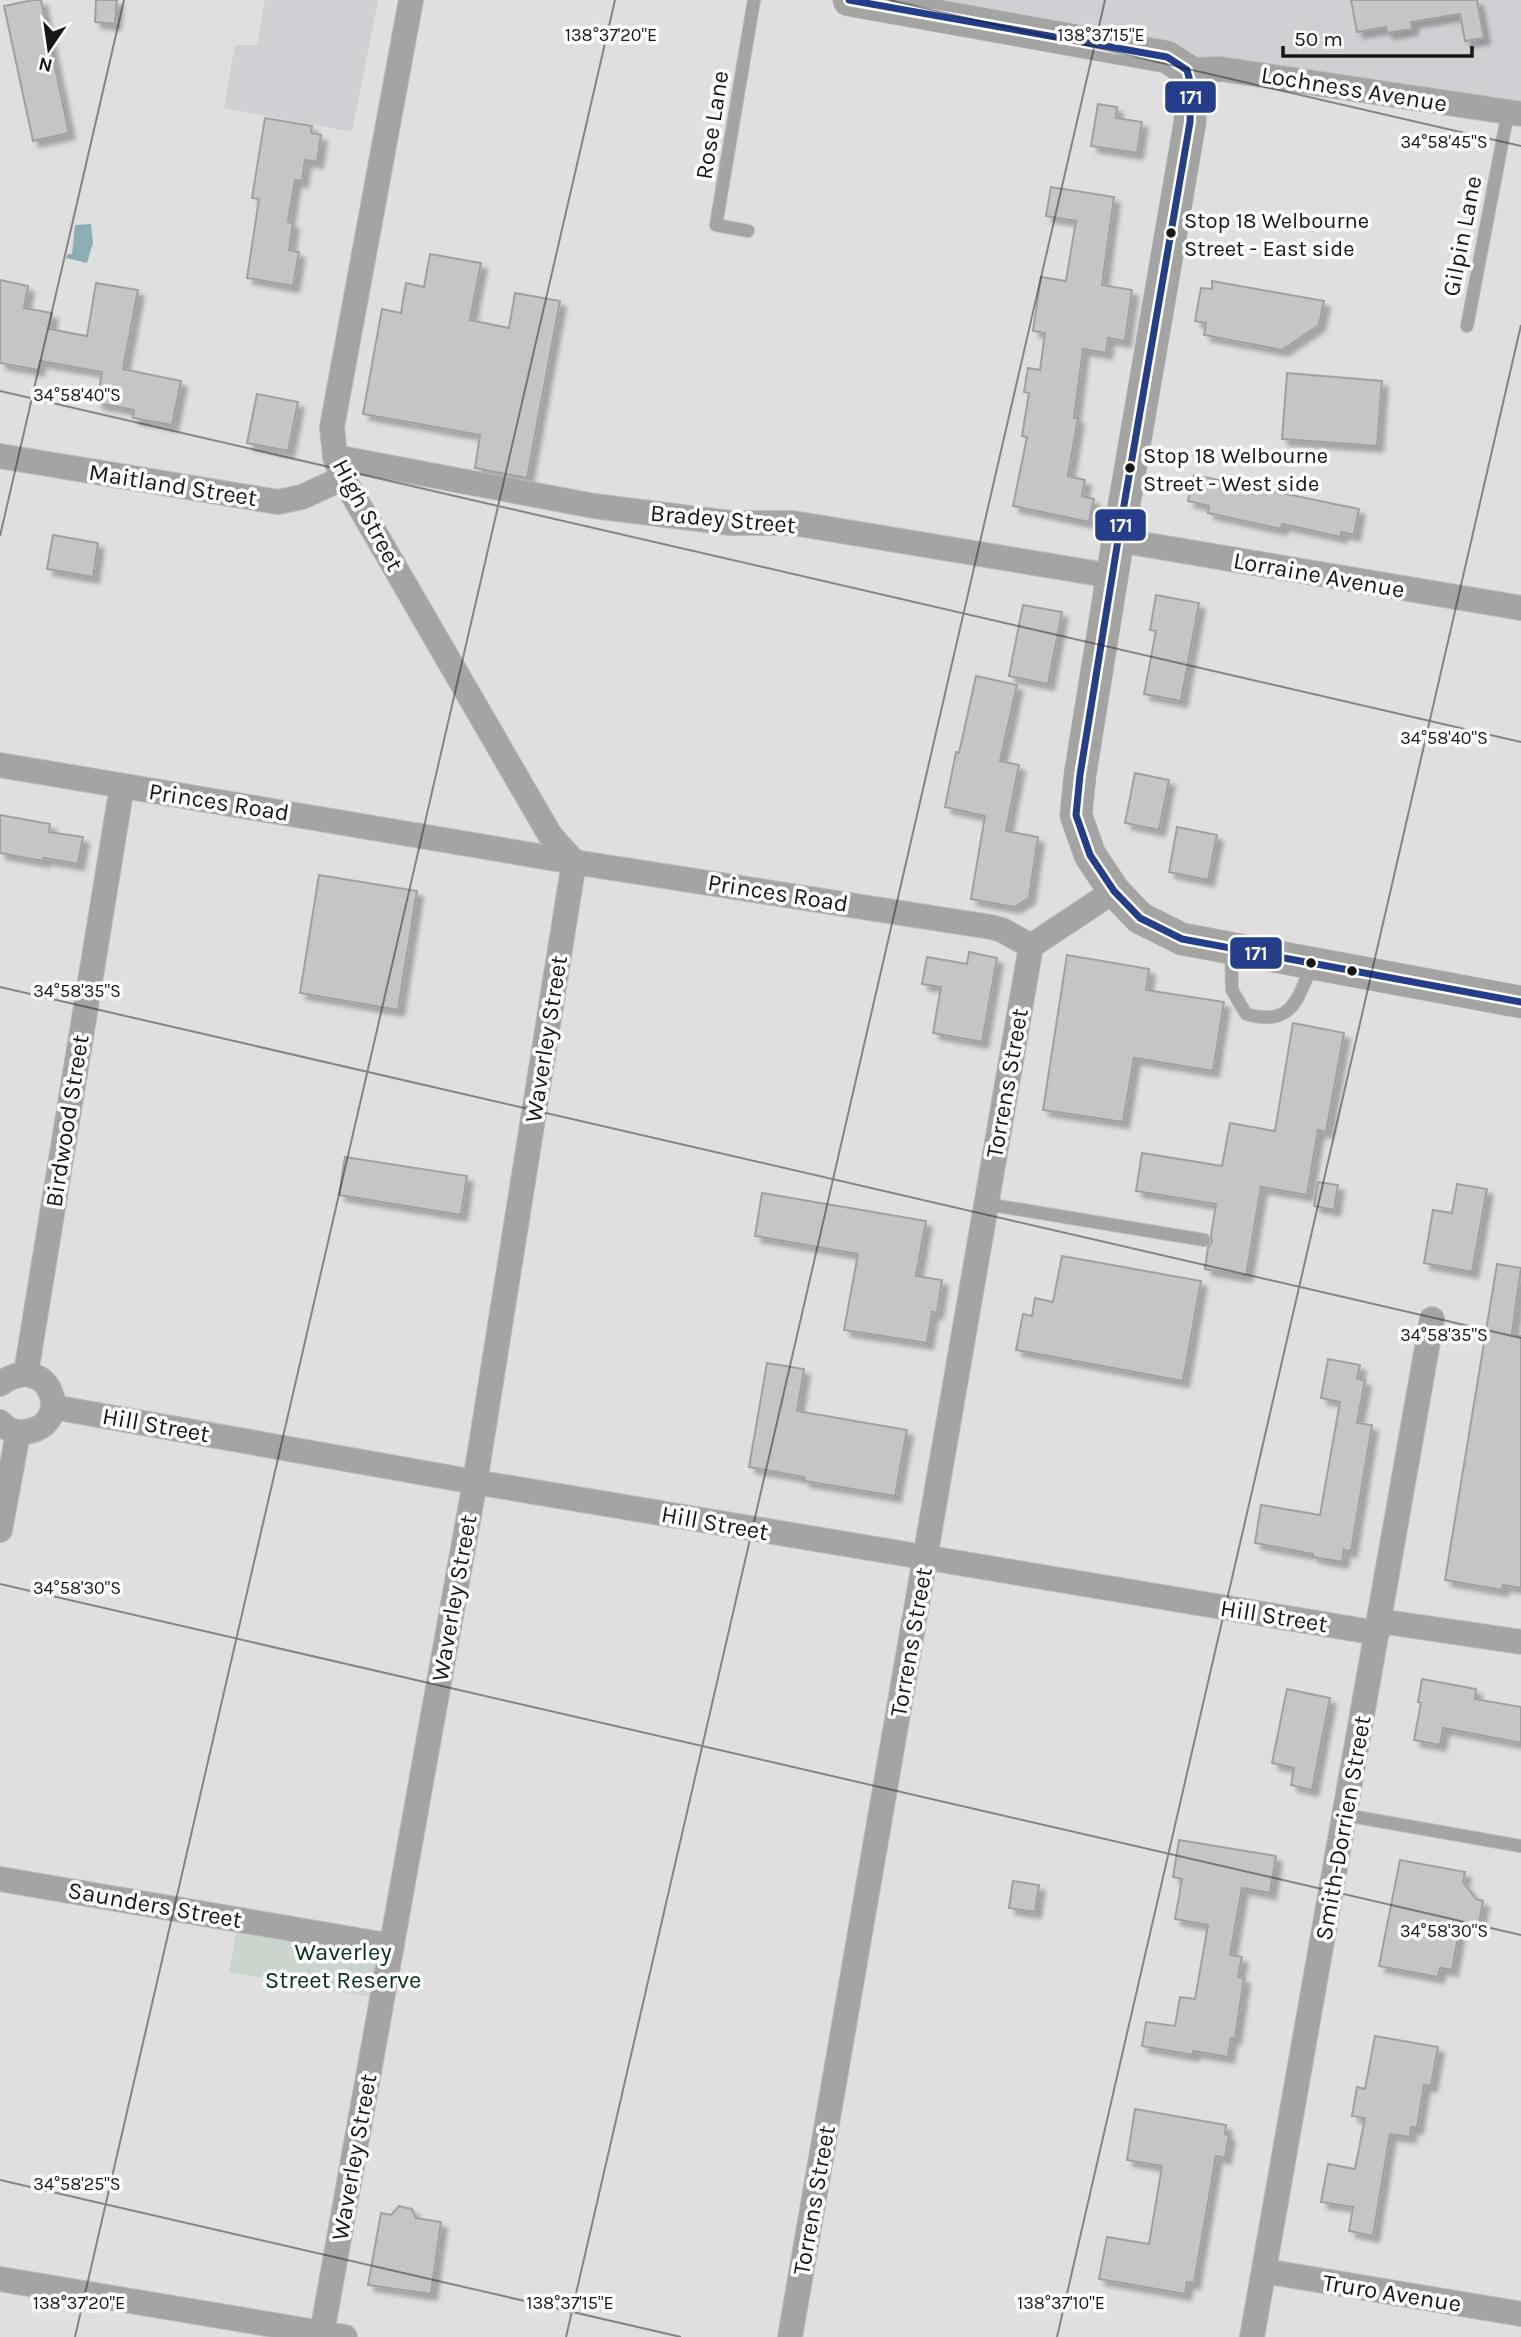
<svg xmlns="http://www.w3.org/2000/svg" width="1521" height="2337" font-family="Karla,sans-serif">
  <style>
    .built { fill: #d0cfd4 }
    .green { fill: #cad6cd }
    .water { fill: #8cafb4 }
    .building { fill: #c5c5c5; stroke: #a0a0a0; stroke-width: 2; filter: url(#shadow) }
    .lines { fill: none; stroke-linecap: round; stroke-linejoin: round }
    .service-casing { stroke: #bbb; stroke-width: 14 }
    .minor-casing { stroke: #bbb; stroke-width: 26 }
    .tertiary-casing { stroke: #bbb; stroke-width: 33 }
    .service { stroke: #a4a4a3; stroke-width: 12 }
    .minor { stroke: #a4a4a3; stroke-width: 24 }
    .tertiary { stroke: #a4a4a3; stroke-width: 32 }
    .bus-1-casing { stroke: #fff; stroke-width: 12 }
    .bus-1 { stroke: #243e8c; stroke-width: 7 }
    .ticks { fill: none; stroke: #171717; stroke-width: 2; stroke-opacity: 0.45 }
    .bus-dot { fill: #171717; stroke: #fff; stroke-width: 2.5 }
    .labels { text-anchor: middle; stroke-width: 7; stroke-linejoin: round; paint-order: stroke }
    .bus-label { font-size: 22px; fill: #171717; stroke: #fff; text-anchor: start }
    .street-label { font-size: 24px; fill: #171717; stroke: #fff }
    .park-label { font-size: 24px; fill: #063218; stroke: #fff }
    .ticks-label { font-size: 18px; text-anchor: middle; fill: #171717; stroke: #fff; stroke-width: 7; stroke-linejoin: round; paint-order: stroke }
    .line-badge { stroke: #fff; stroke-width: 2.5 }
    .badge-label { font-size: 19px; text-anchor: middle; font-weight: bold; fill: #fff }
  </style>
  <defs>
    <filter id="shadow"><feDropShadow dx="6" dy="6" stdDeviation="2" flood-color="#0004"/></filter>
  </defs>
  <rect width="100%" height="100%" fill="#dfdfdf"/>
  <!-- built -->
  <path class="built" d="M265 0H378L352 132 224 108 235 45H257Z
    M849 0H1521V114Z"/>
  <!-- green -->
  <path class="green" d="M238 1923 386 1948 378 1998 229 1972Z"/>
  <!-- water -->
  <path class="water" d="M91 224 93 243 87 263 66 258 68 254H72L75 225Z"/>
  <!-- building -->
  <path class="building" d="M33 0H41L69 133 33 141 4 6Z
    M96 0H117L115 24 95 22Z
    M1351 0H1477L1484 38 1465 41 1460 14 1411 22 1412 29 1387 33 1386 27 1357 32Z
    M1098 104 1117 107 1116 118 1142 122 1137 153 1091 146Z
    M265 118 312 126 311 133 321 135 317 162 305 160 302 181 295 180 288 222 293 223 289 250 299 252 293 286 247 278 259 199 252 198Z
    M1051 187 1114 197 1102 285 1132 290 1125 341 1108 338 1106 353 1083 349 1074 418H1078L1068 476 1085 480 1082 496 1094 499 1089 522 1013 506 1027 437 1022 436 1029 393 1024 392 1028 368 1040 370 1045 333 1033 331 1041 277 1066 281 1076 221 1046 216Z
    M430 254 481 263 470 320 509 328 515 293 560 301 527 478 475 468 480 435 363 414 382 309 401 313 406 283 424 287Z
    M0 280 28 286 24 308 52 313 49 329 87 336 96 283 138 290 123 369 181 381 172 425 133 418 134 410 97 403 102 372 40 361 38 370 0 363Z
    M1212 281 1324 301 1319 325 1282 350 1204 335 1206 323 1195 321 1201 288 1212 289Z
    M1287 373 1382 381 1377 446 1282 439Z
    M257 394 298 402 288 451 247 443Z
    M1194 475 1359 509 1354 535 1341 532V537L1282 524 1281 529 1208 513 1209 506 1188 501Z
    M53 535 98 543 93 577 47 569Z
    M1156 595 1199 603 1181 701 1144 694 1156 631 1150 630Z
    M1023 605 1062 612 1048 684 1009 676Z
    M976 676 1017 685 1000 761 1019 765 1006 831 1038 837 1029 898 1014 907 971 899 985 816 945 807 956 752 959 753Z
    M1135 773 1169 780 1159 830 1125 823Z
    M0 815 50 824 49 832 83 837 78 864 44 858 43 861 0 853Z
    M1177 827 1217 835 1208 880 1169 872Z
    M319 875 417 891 398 1010 300 993Z
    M969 952 997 958 982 1042 933 1033 941 987 922 984 927 957 967 964Z
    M1067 955 1149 969 1146 990 1224 1002 1213 1071 1134 1058 1123 1122 1043 1110Z
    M1293 1023 1344 1033 1326 1132 1318 1130 1307 1195 1261 1187 1246 1276 1205 1269 1208 1247 1212 1242 1211 1235 1216 1204 1136 1191 1142 1153 1222 1166 1230 1123 1275 1131Z
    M345 1157 467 1176 461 1215 339 1195Z
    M1318 1182 1338 1185 1334 1210 1314 1206Z
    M1457 1184 1487 1189 1472 1272 1424 1263 1433 1210 1452 1213Z
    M762 1193 926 1221 916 1276 942 1280 937 1313 932 1312 927 1343 844 1330 858 1254 755 1236Z
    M1062 1256 1201 1281 1183 1381 1016 1350 1023 1314 1032 1316 1035 1298 1053 1302Z
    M1497 1264 1521 1268 1512 1334 1521 1336V1588L1503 1585 1502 1590 1445 1580Z
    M1328 1359 1360 1365 1357 1379 1365 1380 1357 1423 1372 1425 1351 1551 1344 1550 1342 1562 1313 1557V1554L1255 1543 1261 1505 1320 1515 1340 1402 1321 1398Z
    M767 1363 804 1369 797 1411 907 1430 895 1496 804 1481V1477L749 1467Z
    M1422 1679 1476 1689 1475 1699 1521 1707V1743L1443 1728 1440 1745 1414 1740 1421 1703 1418 1702Z
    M1287 1689 1330 1698 1312 1790 1291 1785 1294 1768 1272 1763Z
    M1179 1840 1276 1856 1270 1893 1242 1888 1230 1955 1242 1957 1238 1977 1244 1978 1235 2038H1231L1228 2057 1193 2051V2055L1142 2046 1146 2022 1175 2026 1180 1997 1195 1999 1208 1925 1175 1919 1182 1879 1173 1877Z
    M1400 1860 1465 1872 1463 1882 1476 1899 1483 1901 1478 1929 1460 1926 1452 1970 1440 1968 1438 1977 1379 1966Z
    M1013 1881 1039 1885 1035 1912 1009 1908Z
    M1375 2036 1438 2047 1431 2086 1424 2085 1417 2128 1411 2127 1410 2137 1390 2134 1373 2236 1349 2231 1353 2207 1321 2202 1328 2164 1355 2169 1365 2118 1352 2116 1357 2087 1365 2089Z
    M1135 2109 1226 2125 1225 2134 1229 2135 1225 2158 1216 2156 1194 2283 1187 2282 1185 2294 1099 2279 1107 2237 1149 2244 1162 2166 1127 2160Z
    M399 2206 412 2209 416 2218 441 2222 431 2294 368 2285 381 2213 391 2215Z"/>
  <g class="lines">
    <!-- service casing -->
    <g class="service-casing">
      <path id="service" d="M748 231 716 225 754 0
        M1467 326 1508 112
        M1231 949 1232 990 1246 1014C1291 1027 1297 1001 1312 965
        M986 1204 1204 1240
        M1345 1815 1521 1846"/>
    </g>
    <!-- minor casing -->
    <g class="minor-casing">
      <path id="minor" d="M1187 70 1221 69 1521 114
        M0 456 278 502 302 497 343 478
        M335 457 594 506 731 523H793L1112 576
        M1118 540 1521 608
        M0 765 574 862 991 927 1002 930 1031 946 1114 891
        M26 1373 122 786
        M0 1384C50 1348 77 1427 24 1432 15 1433 6 1429 0 1422
        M53 1407 475 1482 1377 1633
        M0 1530 18 1433
        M1379 1621 1521 1642
        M0 1879 392 1946
        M1264 2271 1521 2314
        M0 2279 345 2337
        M322 2333 475 1482 574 862 550 835 343 478 335 457 332 427 411 0
        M790 2337 1031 946
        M1252 2337 1432 1319"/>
    </g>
    <!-- tertiary casing -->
    <g class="tertiary-casing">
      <path id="tertiary" d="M849 0 1167 57 1187 70 1191 85 1190 122 1118 540 1080 775 1076 815 1090 855 1114 891 1140 918 1182 939 1521 1002"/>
    </g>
    <!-- service -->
    <use href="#service" class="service"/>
    <!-- minor -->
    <use href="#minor" class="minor"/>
    <!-- tertiary -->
    <use href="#tertiary" class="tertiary"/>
    <!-- bus-1 casing -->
    <g class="bus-1-casing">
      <path id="bus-1" d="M849 0 1167 57 1187 70 1191 85 1190 122 1118 540 1080 775 1076 815 1090 855 1114 891 1140 918 1182 939 1521 1002"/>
    </g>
    <!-- bus-1 -->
    <use href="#bus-1" class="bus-1"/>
  </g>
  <!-- ticks -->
  <path class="ticks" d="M889 0 1521 146M0 391 1521 742M0 536 124 0M0 987 1521 1338M0 1584 1521 1935M0 2180 681 2337M75 2337 615 0M566 2337 1105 0M1057 2337 1521 325"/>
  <!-- markers -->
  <g class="bus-dot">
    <circle cx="1171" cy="233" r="6"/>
    <circle cx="1130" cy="468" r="6"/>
    <circle cx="1311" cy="963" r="6"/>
    <circle cx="1352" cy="971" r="6"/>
  </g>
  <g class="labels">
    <!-- bus labels -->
    <g class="bus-label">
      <text x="1184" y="228">Stop 18 Welbourne<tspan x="1184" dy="28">Street - East side</tspan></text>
      <text x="1143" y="463">Stop 18 Welbourne<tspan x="1143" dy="28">Street - West side</tspan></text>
    </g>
    <!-- street labels -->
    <g class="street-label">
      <text transform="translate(1354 89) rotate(9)" y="8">Lochness Avenue</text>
      <text transform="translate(712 125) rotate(-81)" y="8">Rose Lane</text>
      <text transform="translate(1462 236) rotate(-79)" y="8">Gilpin Lane</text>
      <text transform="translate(173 485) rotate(9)" y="8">Maitland Street</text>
      <text transform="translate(368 515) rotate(62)" y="8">High Street</text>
      <text transform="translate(723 519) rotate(5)" y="8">Bradey Street</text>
      <text transform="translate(1319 575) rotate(10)" y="8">Lorraine Avenue</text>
      <text transform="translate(219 802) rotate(9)" y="8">Princes Road</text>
      <text transform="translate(778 893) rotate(9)" y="8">Princes Road</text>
      <text transform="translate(546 1039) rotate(-81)" y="8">Waverley Street</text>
      <text transform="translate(1007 1083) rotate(-80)" y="8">Torrens Street</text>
      <text transform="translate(67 1121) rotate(-81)" y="8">Birdwood Street</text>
      <text transform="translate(156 1425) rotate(10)" y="8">Hill Street</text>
      <text transform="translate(715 1523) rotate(10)" y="8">Hill Street</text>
      <text transform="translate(454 1598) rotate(-80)" y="8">Waverley Street</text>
      <text transform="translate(1274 1616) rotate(9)" y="8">Hill Street</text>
      <text transform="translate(911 1642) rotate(-80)" y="8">Torrens Street</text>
      <text transform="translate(1343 1828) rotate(-80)" y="8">Smith-Dorrien Street</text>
      <text transform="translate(155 1905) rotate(10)" y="8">Saunders Street</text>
      <text transform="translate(354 2157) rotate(-80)" y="8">Waverley Street</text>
      <text transform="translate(814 2200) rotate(-80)" y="8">Torrens Street</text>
      <text transform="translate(1392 2293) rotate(9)" y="8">Truro Avenue</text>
    </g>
    <!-- park labels -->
    <g class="park-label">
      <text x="343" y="1960">Waverley<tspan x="343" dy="28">Street Reserve</tspan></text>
    </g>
  </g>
  <g class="ticks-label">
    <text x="611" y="41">138°37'20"E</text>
    <text x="1101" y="41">138°37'15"E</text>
    <text x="1444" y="148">34°58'45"S</text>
    <text x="77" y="401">34°58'40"S</text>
    <text x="1444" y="744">34°58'40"S</text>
    <text x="77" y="997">34°58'35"S</text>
    <text x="1444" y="1341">34°58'35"S</text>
    <text x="77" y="1594">34°58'30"S</text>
    <text x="1444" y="1937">34°58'30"S</text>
    <text x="77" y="2190">34°58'25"S</text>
    <text x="79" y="2309">138°37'20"E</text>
    <text x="570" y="2309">138°37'15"E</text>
    <text x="1061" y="2309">138°37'10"E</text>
  </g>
  <g class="line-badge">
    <rect x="1164" y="80" width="53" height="34" rx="7" fill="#243e8c"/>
    <rect x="1094" y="508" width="53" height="34" rx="7" fill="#243e8c"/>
    <rect x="1229" y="936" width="54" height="34" rx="7" fill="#243e8c"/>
  </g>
  <g class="badge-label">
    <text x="1191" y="104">171</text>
    <text x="1121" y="532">171</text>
    <text x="1256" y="960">171</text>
  </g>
  <!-- north arrow -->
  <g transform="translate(49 49) rotate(193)" stroke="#ffffff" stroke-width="5" paint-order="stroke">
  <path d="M0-5L12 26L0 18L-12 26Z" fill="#171717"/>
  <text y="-10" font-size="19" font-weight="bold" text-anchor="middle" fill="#171717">N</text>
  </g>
  <!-- scale -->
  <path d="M1283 46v10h189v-10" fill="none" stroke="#171717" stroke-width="3.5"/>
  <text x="1294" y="46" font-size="21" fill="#171717" stroke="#ffffff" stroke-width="5" paint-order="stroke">50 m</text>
</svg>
